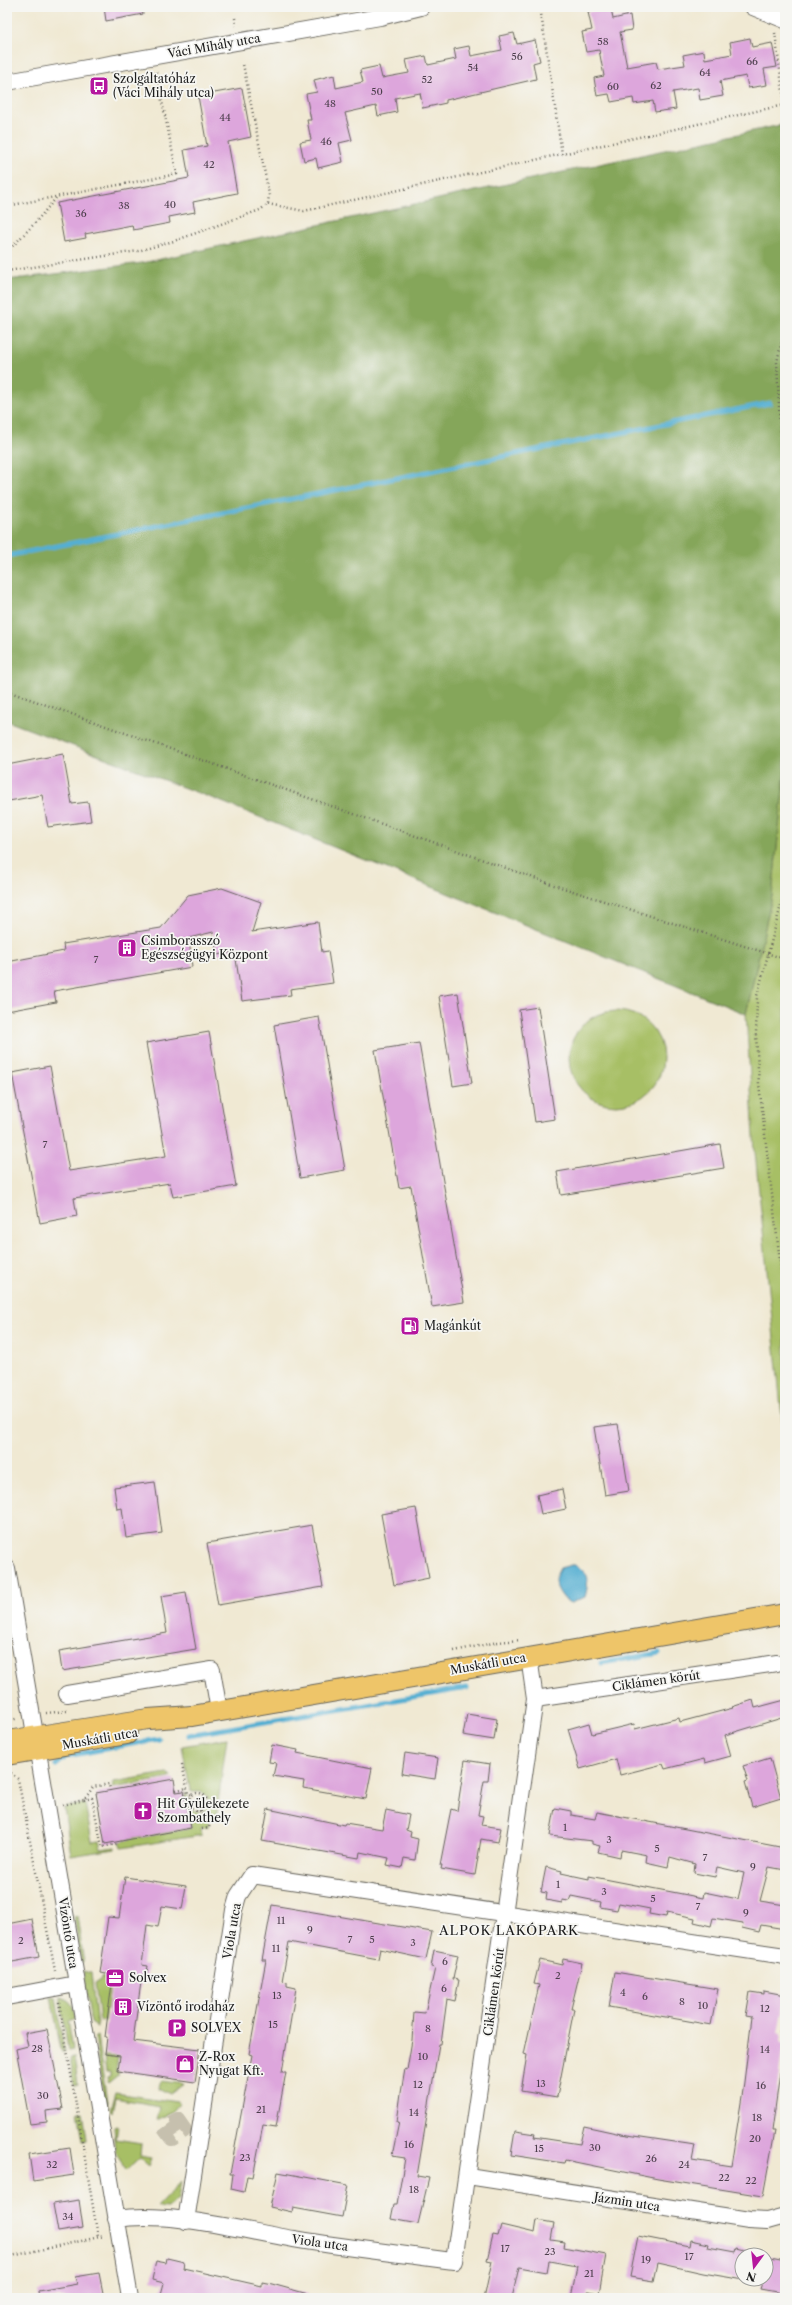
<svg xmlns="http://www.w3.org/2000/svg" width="792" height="2305" font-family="'Libre Caslon Text',serif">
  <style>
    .green { fill: #a7bf65; stroke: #626e40 }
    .forest { fill: #85a65a; stroke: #50613b }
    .water { fill: #55afd2; stroke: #386677 }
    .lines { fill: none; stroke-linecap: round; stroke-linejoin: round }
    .stream { stroke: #55afd2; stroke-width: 5 }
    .building { fill: #dda6dc }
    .minor-tunnel { stroke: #c6c0ae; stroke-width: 16; stroke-dasharray: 16 8; stroke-linecap: butt }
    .minor-casing { stroke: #66645c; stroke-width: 18 }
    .major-casing { stroke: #66645c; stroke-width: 22 }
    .path { stroke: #66645c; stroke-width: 2.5; stroke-dasharray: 1 3; stroke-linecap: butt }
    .minor { stroke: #fff; stroke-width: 16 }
    .major { stroke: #eec569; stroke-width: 20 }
    .labels { text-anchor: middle; stroke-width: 3.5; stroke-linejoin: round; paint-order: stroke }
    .number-label { font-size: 10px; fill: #4c3e4c }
    .street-label { font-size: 12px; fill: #1c1c1c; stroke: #f6f6f2 }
    .poi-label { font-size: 12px; fill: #1c1c1c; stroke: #f6f6f2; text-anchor: start }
    .neighbourhood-label { font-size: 13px; letter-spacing: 1px; fill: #1c1c1c; stroke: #f6f6f2 }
  </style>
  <rect width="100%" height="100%" fill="#f6f6f2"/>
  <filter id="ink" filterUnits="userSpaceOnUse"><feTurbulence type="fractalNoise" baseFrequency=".025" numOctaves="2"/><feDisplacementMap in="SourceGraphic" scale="8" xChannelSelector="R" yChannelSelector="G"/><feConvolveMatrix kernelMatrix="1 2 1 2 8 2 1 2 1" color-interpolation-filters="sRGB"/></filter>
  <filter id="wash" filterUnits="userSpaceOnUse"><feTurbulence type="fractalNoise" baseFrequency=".012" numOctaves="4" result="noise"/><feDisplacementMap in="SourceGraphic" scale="16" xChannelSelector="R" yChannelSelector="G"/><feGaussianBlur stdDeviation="0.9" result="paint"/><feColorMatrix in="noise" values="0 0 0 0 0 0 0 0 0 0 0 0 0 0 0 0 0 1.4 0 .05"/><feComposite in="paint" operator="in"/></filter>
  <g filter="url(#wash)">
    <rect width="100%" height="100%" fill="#f0e9d3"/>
    <!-- green -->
    <path class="green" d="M785 769V1447L755 1152 746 1014 772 896Z
      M569 1058a47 47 0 1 1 94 0a47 47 0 1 1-94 0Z
      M227 1738 216 1818 206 1816 203 1811 208 1805 207 1796 201 1792H192L190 1789 182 1746Z
      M167 1773 171 1776 170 1778 112 1788 114 1782Z
      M184 1791 188 1796V1803L191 1810 200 1812 209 1820 208 1827 201 1828 202 1835 122 1848 120 1841 191 1828Z
      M85 1803 92 1842 99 1841 101 1849 115 1847V1849L71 1856 64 1808Z
      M74 1916H77L84 1963H81Z
      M83 1971 91 1973 97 2027 91 2023Z
      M102 1976 111 1979 105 2021H100L95 1984 101 1980Z
      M51 1996 56 1997 64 2051H61Z
      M60 1997C72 2000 74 2007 75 2018L68 2021 73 2049 68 2050Z
      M97 2036 108 2109 104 2099 94 2038Z
      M104 2056 118 2057 116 2071H119L118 2075 108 2083 107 2078 110 2077V2072H106Z
      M74 2057 78 2085 74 2086 69 2058Z
      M161 2081 184 2084 170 2094 158 2088Z
      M115 2093 177 2102 179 2104 172 2112 157 2120 160 2106 115 2098 112 2113 110 2111Z
      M78 2111H83L87 2140 83 2141Z
      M118 2126 116 2139 141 2143 140 2156 152 2158 149 2166 140 2158 126 2171 124 2169 116 2151 114 2127Z
      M181 2182 178 2198 167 2208 157 2207Z"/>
    <!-- forest -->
    <path class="forest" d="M785 124V769L772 896 746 1014 222 802 7 721V280L142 263Z"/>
    <!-- water -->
    <path class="water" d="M571 1565H576C589 1574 589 1582 585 1597L571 1603C564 1602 555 1587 555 1580 556 1576 558 1572 560 1568Z"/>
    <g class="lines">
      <!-- stream -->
      <path class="stream" d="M7 556 770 403
        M602 1663 659 1653
        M188 1735 467 1688
        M56 1765 67 1756 159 1739"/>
    </g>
    <g id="blocks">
      <!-- building -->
      <path class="building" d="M104 7H142L143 14 106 21Z
        M611 8 613 19 630 15 632 30 620 32 627 67 656 62 658 69 685 65 683 55 704 51 705 59 732 54 730 42 750 38 752 47 772 43 777 67 764 69 767 85 748 88 746 76 720 81 723 96 700 100 698 88 673 92 676 109 655 112 653 101 634 104 633 98 611 102 609 94 597 96 594 78 604 76 599 50 586 52 582 32 592 30 588 12Z
        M514 33 517 44 535 40 540 61 533 63 536 79 446 100V103L423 108 420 93 395 98 397 112 378 116 376 106 345 113 352 140 339 143 343 162 318 168 316 158 304 161 300 142 311 140 307 120H311L306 94 317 92 314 80 334 75 336 88 363 82 360 70 379 66 382 78 409 73 406 60 426 56 428 65 456 59 454 49 469 46 471 56 502 50 499 36Z
        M242 88 251 137 228 142 237 193 193 202 195 212 169 217 170 223 133 230 132 225 85 234 86 238 64 242 57 203 189 178 184 150 207 146 198 96Z
        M63 754 72 804 88 802 91 821 48 827 42 795 9 801 7 765Z
        M222 888 261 902 252 932 318 922 322 952 328 951 333 983 290 989 291 995 242 1001 235 952 217 955 213 932 189 938 192 967 54 991 56 1002 7 1011V962L64 951 63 944 161 928 188 895Z
        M458 993 472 1083 453 1086 439 996Z
        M538 1007 555 1119 535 1122 519 1010Z
        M319 1017 345 1170 300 1178 274 1025Z
        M209 1032 236 1186 173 1197 170 1183 74 1198 77 1216 40 1223 12 1073 50 1066 69 1171 166 1156 146 1043Z
        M419 1043 464 1302 432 1307 411 1186 399 1188 375 1050Z
        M720 1144 724 1168 561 1195 557 1172Z
        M618 1424 629 1491 605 1495 594 1427Z
        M155 1482 162 1533 126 1538 122 1508 117 1509 114 1487Z
        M562 1489 566 1509 541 1514 537 1495Z
        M416 1508 429 1578 394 1585 381 1514Z
        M312 1525 323 1587 218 1605 207 1543Z
        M186 1592 196 1649 62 1671 59 1651 167 1633 161 1596Z
        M753 1700 755 1708 785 1700V1717L725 1735 731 1756 705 1763 704 1759 665 1769 663 1764 620 1775 616 1759 580 1769 568 1729 589 1723 592 1734 634 1724 635 1729 679 1718 680 1722 733 1708 732 1707Z
        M467 1714 497 1719 494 1740 463 1735Z
        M272 1745 298 1750 297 1753 372 1768 366 1799 303 1788 304 1781 273 1776 276 1763 269 1762Z
        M405 1753 438 1758 435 1779 402 1774Z
        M770 1758 781 1798 752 1807 745 1782 748 1781 743 1766Z
        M465 1760 490 1764 488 1781H484L478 1815 483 1816 481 1825 501 1828 498 1842 481 1839 475 1875 441 1869 442 1865H440L451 1809 457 1811Z
        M174 1779 176 1792 184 1791 191 1828 105 1844 96 1793Z
        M555 1808 571 1811V1815L595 1819 597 1812 785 1848V1870L769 1867 760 1901 785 1905V1929L761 1925 759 1932 742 1928 743 1923 713 1918 711 1926 694 1922 695 1918 667 1912 666 1917 649 1914 650 1909 619 1903 617 1910 600 1907 601 1902 571 1896 569 1901 562 1900V1903L546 1900 547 1893 541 1892 546 1867 562 1871 561 1873 589 1879V1876L703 1898 704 1892 738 1899 744 1873 717 1867 715 1877 694 1873 695 1864 670 1857 668 1867 646 1862 647 1855 621 1850 620 1857 598 1852 600 1846 592 1844V1841L550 1836Z
        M268 1809 344 1825 345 1823 382 1829 386 1810 409 1815 406 1830 411 1832 410 1837 418 1839 415 1860 404 1858 402 1868 387 1865 389 1858 360 1852 359 1858 262 1841Z
        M125 1877 186 1886 182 1909 162 1906 158 1927 147 1925 142 1965 148 1966 145 1983 141 1982 133 2041 200 2049 195 2082 118 2071 120 2056 105 2054 107 2037H105L113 1975 100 1973 108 1917 119 1918Z
        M272 1905 432 1932 426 1959 380 1949 378 1959 289 1942 282 1981 287 1982V1986L296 1988 282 2072H286L276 2127 263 2125 253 2177 247 2176 244 2192 231 2189 233 2174H230L252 2055 249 2054 266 1960H262Z
        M32 1919 39 1957 7 1963V1924Z
        M434 1950 458 1955 453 1979 459 1980 455 2001 447 1999 441 2044H439L417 2176 429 2178 418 2224 391 2219 394 2204H397L405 2158 392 2156 399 2122H397L401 2093 405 2069 407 2070 412 2040 414 2012 425 2013 435 1968 431 1967Z
        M563 1959 582 1963 571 2009H574L557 2097 521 2091 527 2055 524 2054 539 1985 534 1984 540 1960 562 1965Z
        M615 1972 718 1989 711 2025 609 2007Z
        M764 1991 785 1995V2000L779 2033 782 2034 781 2043 784 2044 772 2131H775L763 2196 658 2179 565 2160 564 2163 511 2155 515 2131 535 2134 534 2137 580 2144 584 2126 621 2134 695 2145 692 2160 731 2166 743 2090 752 2017 746 2016 750 1992 764 1994Z
        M47 2029 63 2109 46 2111 47 2122 30 2124 16 2049 28 2046 25 2033Z
        M70 2148 74 2175 33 2181 29 2154Z
        M278 2172 348 2185 342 2217 293 2208 292 2212 270 2207Z
        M79 2200 83 2228 58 2232 53 2204Z
        M537 2220 554 2223 551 2240 565 2242 564 2247 606 2255 599 2293 588 2291 587 2298H571L577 2266 549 2261 547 2272 519 2267 512 2298H484L492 2261 487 2260 493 2235 498 2236 501 2225 535 2233Z
        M638 2236 689 2246 690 2240 709 2244 708 2247 735 2252 736 2248 764 2255H742V2279H766V2256L785 2260V2277L782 2293 760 2289 762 2283 703 2273 658 2263 654 2281 630 2277Z
        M167 2258 184 2262 183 2268 262 2286V2282L272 2284 308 2294V2298H160L164 2283 152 2280 156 2261 166 2263Z
        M99 2273 104 2298H39L38 2291 77 2284 75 2277Z"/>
    </g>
  </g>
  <g filter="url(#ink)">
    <use href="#blocks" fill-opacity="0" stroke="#66645c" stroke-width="1"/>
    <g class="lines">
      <!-- minor-tunnel -->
      <path class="minor-tunnel" d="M177 2120 184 2130 172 2138 164 2127Z"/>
      <!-- minor casing -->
      <g class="minor-casing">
        <path id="minor" d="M753 7 785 20
          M7 82 380 17 421 7
          M7 1568 130 2298
          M67 1694 212 1670 219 1711
          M535 1699 777 1663
          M7 1997 76 1984
          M468 2176 749 2220 767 2221 785 2216
          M116 2219C172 2211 239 2230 294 2239 347 2248 401 2254 454 2261L535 1699 529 1657
          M186 2221 234 1910 238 1896 252 1875 785 1956"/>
      </g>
      <!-- major casing -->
      <g class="major-casing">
        <path id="major" d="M7 1741 148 1719 192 1716 785 1614
          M7 1755 127 1734"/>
      </g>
      <!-- path -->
      <path class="path" d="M540 7 562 154
        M235 18 236 26
        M775 33 785 107
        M268 204 304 211 784 105
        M7 206 177 174 156 72
        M7 252 34 224 56 198
        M7 271 138 251 174 241 260 210 268 204 269 194 243 64
        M785 327 777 362 780 428 785 455
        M7 691 554 885 785 959
        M785 890 757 996 756 1035 759 1084 785 1304
        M454 1651 498 1642 520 1640
        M7 1695 9 1692
        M46 1713 67 1711
        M7 1722 18 1718
        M182 1764 188 1793 192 1795
        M11 1773 18 1779 55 1971
        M176 1790 187 1788
        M189 1802a9 9 0 1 1 18 0a9 9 0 1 1-18 0Z
        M84 1800 92 1798 102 1847 117 1844V1842
        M63 1805 84 1800 93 1787 109 1784 110 1791
        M201 1810 202 1814 211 1820
        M202 1829 209 1828 211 1818
        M59 2002 98 2237
        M7 2257 104 2236"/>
      <!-- minor -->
      <use href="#minor" class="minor"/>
      <!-- major -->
      <use href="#major" class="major"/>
    </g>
  </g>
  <!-- icons -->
  <defs>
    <g id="bus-square" transform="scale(1)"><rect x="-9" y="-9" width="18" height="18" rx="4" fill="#b5179e" stroke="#f6f6f2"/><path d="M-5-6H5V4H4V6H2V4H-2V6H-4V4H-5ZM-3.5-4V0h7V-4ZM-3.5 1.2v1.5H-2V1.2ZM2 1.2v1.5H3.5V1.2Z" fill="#fff"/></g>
    <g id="building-square" transform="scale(1)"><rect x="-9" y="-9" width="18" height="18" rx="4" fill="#b5179e" stroke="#f6f6f2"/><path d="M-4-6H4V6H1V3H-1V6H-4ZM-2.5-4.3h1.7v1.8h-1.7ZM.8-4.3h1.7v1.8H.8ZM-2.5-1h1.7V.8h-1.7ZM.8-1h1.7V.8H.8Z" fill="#fff"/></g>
    <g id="fuel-square" transform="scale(1)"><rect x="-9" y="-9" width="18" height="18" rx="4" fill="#b5179e" stroke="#f6f6f2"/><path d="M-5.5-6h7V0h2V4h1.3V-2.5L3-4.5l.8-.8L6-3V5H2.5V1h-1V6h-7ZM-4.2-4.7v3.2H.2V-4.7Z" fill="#fff"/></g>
    <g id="church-square" transform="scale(1)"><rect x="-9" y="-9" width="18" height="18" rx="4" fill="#b5179e" stroke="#f6f6f2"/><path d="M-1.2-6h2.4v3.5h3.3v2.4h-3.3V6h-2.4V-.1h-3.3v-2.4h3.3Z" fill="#fff"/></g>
    <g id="office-square" transform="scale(1)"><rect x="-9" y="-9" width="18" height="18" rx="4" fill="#b5179e" stroke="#f6f6f2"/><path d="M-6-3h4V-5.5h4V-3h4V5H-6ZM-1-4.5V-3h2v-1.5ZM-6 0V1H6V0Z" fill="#fff"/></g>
    <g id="parking-square" transform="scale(1)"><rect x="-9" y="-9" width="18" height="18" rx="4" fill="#b5179e" stroke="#f6f6f2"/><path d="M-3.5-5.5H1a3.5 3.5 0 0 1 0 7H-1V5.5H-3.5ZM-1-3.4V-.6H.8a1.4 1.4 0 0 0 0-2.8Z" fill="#fff"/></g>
    <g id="shop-square" transform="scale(1)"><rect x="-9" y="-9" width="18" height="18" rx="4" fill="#b5179e" stroke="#f6f6f2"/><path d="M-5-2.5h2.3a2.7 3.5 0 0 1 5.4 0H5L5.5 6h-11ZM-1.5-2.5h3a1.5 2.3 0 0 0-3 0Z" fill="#fff"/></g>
  </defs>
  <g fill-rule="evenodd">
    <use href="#bus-square" x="99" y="86"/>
    <use href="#building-square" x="127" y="948"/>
    <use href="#fuel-square" x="410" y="1326"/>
    <use href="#church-square" x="143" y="1811"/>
    <use href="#office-square" x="115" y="1978"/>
    <use href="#building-square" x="123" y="2007"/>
    <use href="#parking-square" x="177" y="2028"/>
    <use href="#shop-square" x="185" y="2064"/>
  </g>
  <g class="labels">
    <!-- number labels -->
    <g class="number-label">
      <text x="603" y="45">58</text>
      <text x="517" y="60">56</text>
      <text x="752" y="65">66</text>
      <text x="473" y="71">54</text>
      <text x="705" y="76">64</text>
      <text x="427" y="83">52</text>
      <text x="656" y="89">62</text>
      <text x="613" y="90">60</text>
      <text x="377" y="95">50</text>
      <text x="330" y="107">48</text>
      <text x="225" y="121">44</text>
      <text x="326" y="145">46</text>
      <text x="209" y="168">42</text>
      <text x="170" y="208">40</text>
      <text x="124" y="209">38</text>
      <text x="81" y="217">36</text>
      <text x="96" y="963">7</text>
      <text x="45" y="1148">7</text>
      <text x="565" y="1831">1</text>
      <text x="609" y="1843">3</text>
      <text x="657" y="1852">5</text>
      <text x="705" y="1861">7</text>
      <text x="753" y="1870">9</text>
      <text x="558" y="1888">1</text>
      <text x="604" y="1895">3</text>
      <text x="653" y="1902">5</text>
      <text x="698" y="1910">7</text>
      <text x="746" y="1916">9</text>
      <text x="281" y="1924">11</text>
      <text x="310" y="1933">9</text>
      <text x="350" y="1943">7</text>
      <text x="372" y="1943">5</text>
      <text x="21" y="1944">2</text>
      <text x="413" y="1946">3</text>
      <text x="276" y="1952">11</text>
      <text x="445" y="1965">6</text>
      <text x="558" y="1979">2</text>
      <text x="444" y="1992">6</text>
      <text x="623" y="1996">4</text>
      <text x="277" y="1999">13</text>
      <text x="645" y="2000">6</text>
      <text x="682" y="2005">8</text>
      <text x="703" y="2009">10</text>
      <text x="765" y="2012">12</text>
      <text x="273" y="2028">15</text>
      <text x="428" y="2032">8</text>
      <text x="37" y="2052">28</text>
      <text x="765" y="2053">14</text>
      <text x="423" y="2060">10</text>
      <text x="541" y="2087">13</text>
      <text x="418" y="2088">12</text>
      <text x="761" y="2089">16</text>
      <text x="43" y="2099">30</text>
      <text x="261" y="2113">21</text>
      <text x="414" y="2116">14</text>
      <text x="757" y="2121">18</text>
      <text x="755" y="2142">20</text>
      <text x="409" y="2148">16</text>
      <text x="595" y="2151">30</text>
      <text x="539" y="2152">15</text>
      <text x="245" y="2161">23</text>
      <text x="651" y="2162">26</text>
      <text x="52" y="2168">32</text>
      <text x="684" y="2168">24</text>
      <text x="724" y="2181">22</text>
      <text x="751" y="2184">22</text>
      <text x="414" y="2193">18</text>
      <text x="68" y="2220">34</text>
      <text x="505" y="2252">17</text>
      <text x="550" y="2255">23</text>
      <text x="689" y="2260">17</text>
      <text x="646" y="2263">19</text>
      <text x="589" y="2277">21</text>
    </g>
    <!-- street labels -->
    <g class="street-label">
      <text transform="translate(214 46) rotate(-10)" y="4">Váci Mihály utca</text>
      <text transform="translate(488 1664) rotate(-10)" y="4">Muskátli utca</text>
      <text transform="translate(656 1681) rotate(-8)" y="4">Ciklámen körút</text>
      <text transform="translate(100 1739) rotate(-10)" y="4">Muskátli utca</text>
      <text transform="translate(232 1931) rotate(-80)" y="4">Viola utca</text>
      <text transform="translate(68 1933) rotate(81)" y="4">Vízöntő utca</text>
      <text transform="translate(494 1992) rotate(-82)" y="4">Ciklámen körút</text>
      <text transform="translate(627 2202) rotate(9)" y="4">Jázmin utca</text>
      <text transform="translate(320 2243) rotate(8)" y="4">Viola utca</text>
    </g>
    <!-- poi labels -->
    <g class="poi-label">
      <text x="113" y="83">Szolgáltatóház<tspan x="113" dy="14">(Váci Mihály utca)</tspan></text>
      <text x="141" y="945">Csimborasszó<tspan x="141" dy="14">Egészségügyi Központ</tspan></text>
      <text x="424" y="1330">Magánkút</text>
      <text x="157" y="1808">Hit Gyülekezete<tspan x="157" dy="14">Szombathely</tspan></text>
      <text x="129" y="1982">Solvex</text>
      <text x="137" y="2011">Vízöntő irodaház</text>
      <text x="191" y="2032">SOLVEX</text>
      <text x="199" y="2061">Z-Rox<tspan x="199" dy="14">Nyugat Kft.</tspan></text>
    </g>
    <!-- neighbourhood labels -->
    <g class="neighbourhood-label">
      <text x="509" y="1935">ALPOK LAKÓPARK</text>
    </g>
  </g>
  <!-- margin -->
  <rect width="792" height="2305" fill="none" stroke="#f6f6f2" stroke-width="24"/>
  <!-- north arrow -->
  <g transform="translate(754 2267) rotate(195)"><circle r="19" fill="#f6f6f2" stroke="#9f9f9c"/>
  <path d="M0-3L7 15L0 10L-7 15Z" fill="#b5179e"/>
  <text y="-6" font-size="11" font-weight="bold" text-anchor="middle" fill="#1c1c1c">N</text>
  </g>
</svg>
